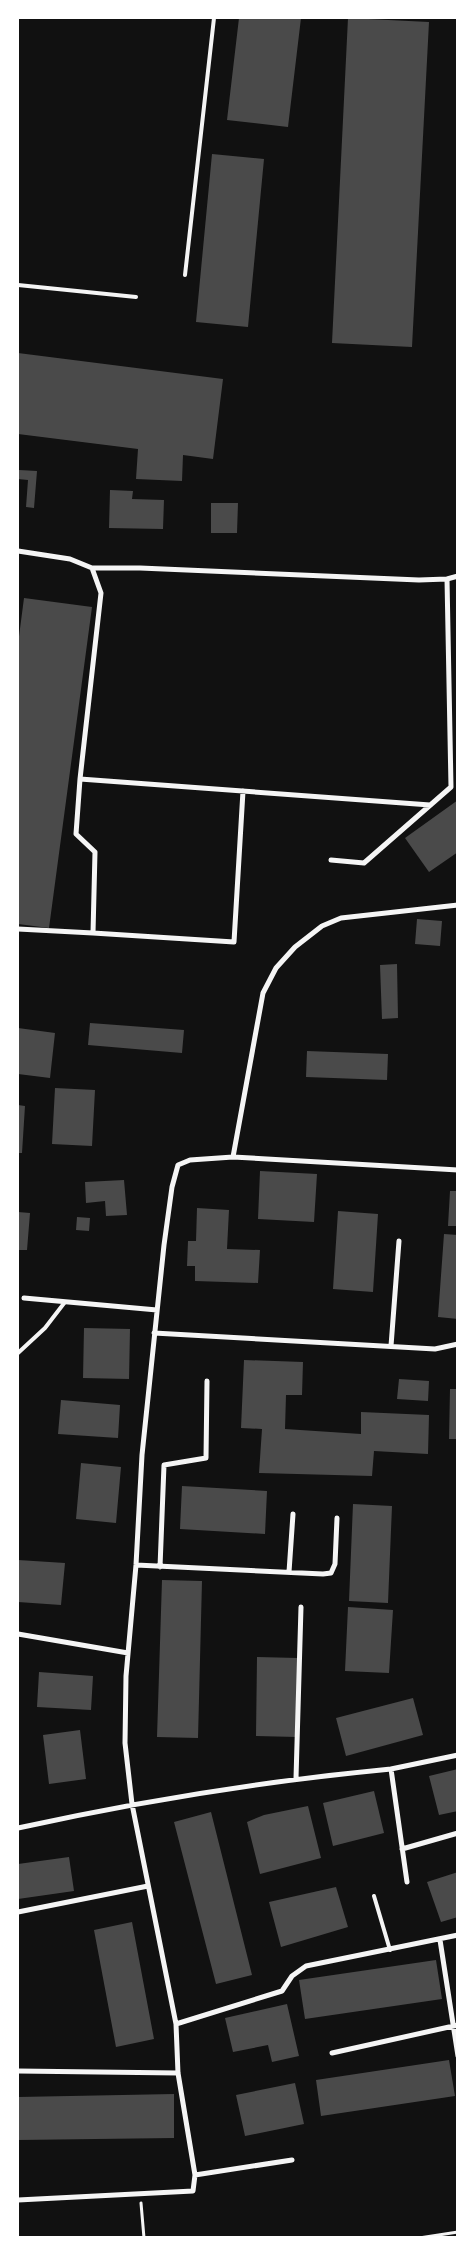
<svg xmlns="http://www.w3.org/2000/svg" width="475" height="2255" font-family="'Noto Sans',sans-serif">
  <style>
    .building { fill: #4a4a4a }
    .lines { fill: none; stroke-linecap: round; stroke-linejoin: round }
    .path { stroke: #f5f5f5; stroke-width: 3 }
    .service { stroke: #f5f5f5; stroke-width: 4 }
    .minor { stroke: #f5f5f5; stroke-width: 5 }
  </style>
  <rect width="100%" height="100%" fill="#111"/>
  <!-- building -->
  <path class="building" d="M239 18H301L288 127 227 120Z
    M348 18 429 22 412 347 332 343Z
    M212 154 264 159 248 327 196 322Z
    M18 353 223 379 213 459 183 455 182 481 136 479 138 449 18 434Z
    M19 470 37 471 34 508 26 507 28 480 18 479Z
    M110 490 133 491 132 499 164 500 163 529 109 528Z
    M211 503H238L237 533H211Z
    M24 598 92 607 49 928 18 924V644Z
    M458 800V852L429 872 405 838Z
    M417 919 442 921 440 946 415 944Z
    M397 964 398 1018 382 1019 380 965Z
    M90 1023 184 1030 182 1053 88 1045Z
    M18 1028 55 1033 50 1078 18 1074Z
    M307 1051 388 1054 387 1080 306 1077Z
    M55 1088 95 1090 92 1146 52 1144Z
    M18 1105 25 1106 22 1153H18Z
    M260 1171 317 1174 314 1222 258 1219Z
    M124 1180 127 1215 106 1216 105 1201 86 1203 85 1182Z
    M450 1191H458V1226H448Z
    M197 1208 229 1210 227 1249 260 1250 258 1283 195 1281V1266H187L188 1241H196Z
    M338 1211 378 1214 373 1292 333 1289Z
    M18 1212 30 1213 27 1250H18Z
    M77 1217 90 1218 89 1231 76 1230Z
    M444 1234 458 1235V1319L438 1317Z
    M84 1328 130 1329 129 1379 83 1378Z
    M244 1360 303 1362 302 1395H286L285 1429 361 1434V1412L429 1415 428 1454 374 1451 372 1476 259 1473 262 1429 241 1428Z
    M399 1379 429 1381 428 1401 397 1399Z
    M450 1389H458V1439H449Z
    M61 1400 120 1405 118 1438 58 1434Z
    M81 1463 121 1467 116 1523 76 1519Z
    M182 1486 267 1491 265 1534 180 1529Z
    M353 1504 392 1506 388 1603 349 1601Z
    M18 1560 65 1563 61 1605 18 1602Z
    M162 1580 202 1581 198 1738 157 1737Z
    M348 1607 393 1610 389 1673 345 1671Z
    M257 1657 298 1658 297 1737 256 1736Z
    M39 1672 93 1676 91 1710 37 1707Z
    M413 1698 423 1735 346 1756 336 1718Z
    M80 1730 86 1779 49 1784 43 1735Z
    M458 1769V1811L439 1815 429 1776Z
    M374 1791 384 1833 333 1846 323 1803Z
    M308 1806 321 1858 260 1874 247 1822 264 1815Z
    M211 1812 252 1975 216 1984 174 1822Z
    M69 1857 74 1891 18 1899V1864Z
    M458 1872V1917L441 1922 427 1882Z
    M336 1887 348 1927 281 1947 269 1902Z
    M132 1922 154 2039 116 2047 94 1930Z
    M436 1960 442 1999 305 2019 299 1980Z
    M287 2004 299 2056 272 2062 268 2045 233 2052 225 2018Z
    M449 2060 455 2096 321 2116 316 2080Z
    M295 2083 304 2124 245 2136 236 2095Z
    M174 2094V2138L18 2140V2097Z"/>
  <g class="lines">
    <!-- path -->
    <path class="path" d="M141 2203 144 2238
      M419 2238 458 2232"/>
    <!-- service -->
    <path class="service" d="M185 275 214 18
      M18 285 136 297
      M18 1353 45 1328 65 1302
      M374 1896 390 1950"/>
    <!-- minor -->
    <path class="minor" d="M18 551 70 559 92 568H140L419 580 447 579 458 576
      M92 568 101 593 80 779 430 805
      M80 779 76 834 95 852 93 933 234 942 243 791
      M331 860 364 863 451 787 447 579
      M18 929 93 933
      M233 1157 263 993 276 968 295 947 322 926 341 918 458 905
      M24 1298 157 1310
      M154 1333 435 1349 458 1344
      M391 1346 399 1241
      M136 1565 323 1574 331 1573 335 1564 337 1518
      M160 1567 164 1465 206 1458 207 1381
      M289 1572 293 1514
      M18 1634 128 1653
      M391 1769 458 1755
      M296 1778 301 1607
      M18 1828C141 1801 264 1781 391 1769L407 1882
      M402 1849 458 1833
      M18 1912 148 1886
      M440 1940 458 2056
      M176 2024 282 1991 292 1976 306 1966 458 1935
      M332 2053 458 2025
      M18 2071 178 2073
      M195 2175 292 2160
      M18 2200 193 2191 195 2175 178 2073 176 2024 132 1804 125 1743 126 1676 136 1565 142 1455 164 1245 172 1187 178 1165 190 1160 233 1157 458 1170"/>
  </g>
  <!-- border -->
  <rect width="475" height="2255" fill="none" stroke="#ffffff" stroke-width="38"/>
</svg>
